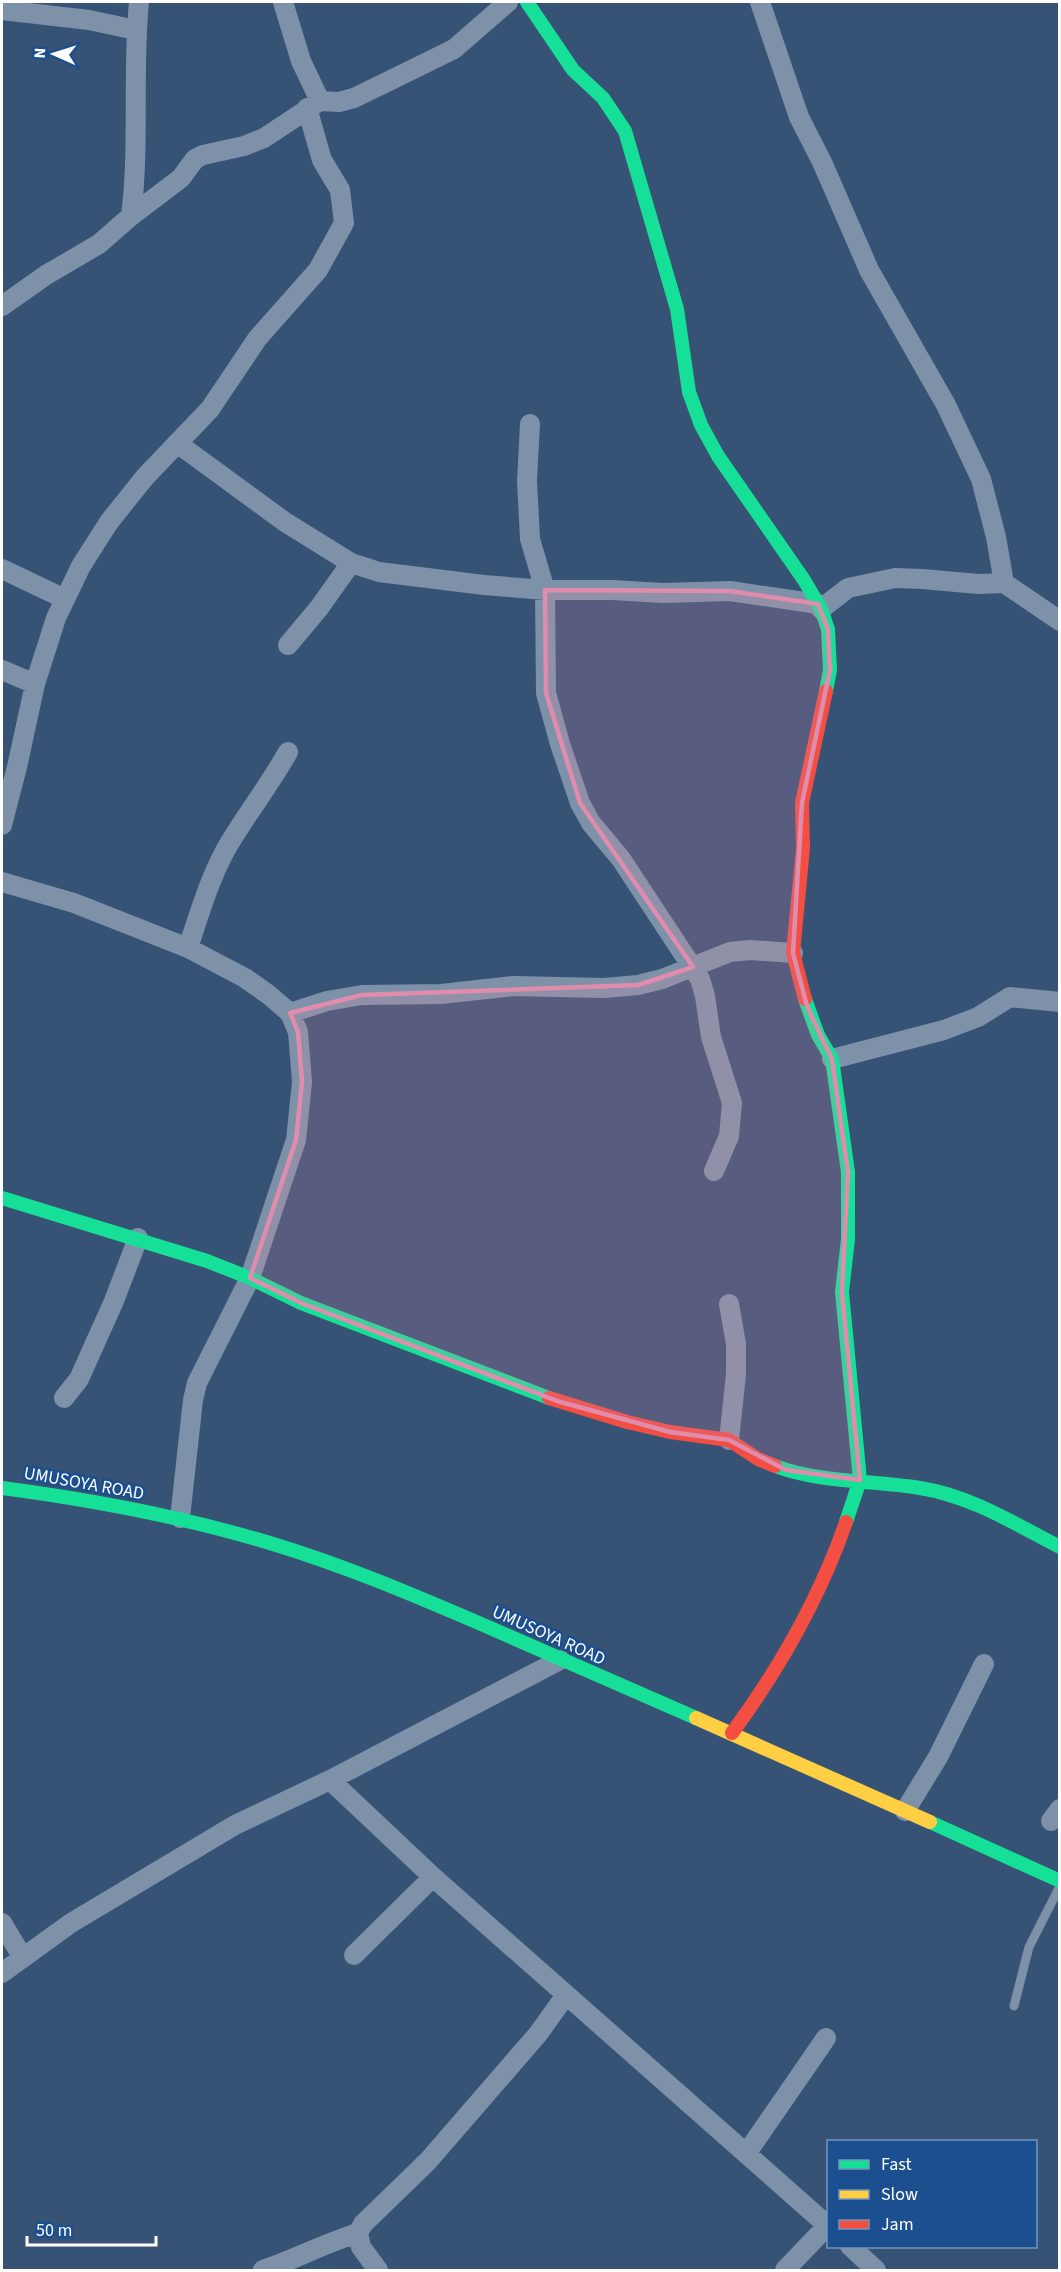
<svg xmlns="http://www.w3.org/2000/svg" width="1061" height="2272" font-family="'Source Sans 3',sans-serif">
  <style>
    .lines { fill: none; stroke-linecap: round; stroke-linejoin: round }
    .lane { stroke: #7d92a8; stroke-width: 9 }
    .street { stroke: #7d92a8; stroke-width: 20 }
    .fast { stroke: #16e098; stroke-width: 14 }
    .slow { stroke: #ffcf43; stroke-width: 14 }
    .jam { stroke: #f24e42; stroke-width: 14 }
    .marked { fill: #e08cad; fill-opacity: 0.2; stroke: #e08cad; stroke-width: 4.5; stroke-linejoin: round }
    .labels { text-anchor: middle; stroke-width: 5; stroke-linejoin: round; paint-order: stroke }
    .street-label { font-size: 18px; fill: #fff; stroke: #1b4f8f }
  </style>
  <rect width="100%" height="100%" fill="#365274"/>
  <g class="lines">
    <!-- lane -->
    <path class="lane" d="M1014 2006 1029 1947 1060 1886"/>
    <!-- street -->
    <path class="street" d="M283 2 301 61 320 101
      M760 2 799 117 822 162 869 270 946 405 981 479 996 537 1004 583
      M2 10 89 20 136 30
      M131 216 181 178 195 159 203 155 244 146 264 138 320 101 339 102 354 98 393 79 454 49 508 2
      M2 306 46 275 99 244 131 216C140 145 132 73 139 2
      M530 424 527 481 530 539 545 590 546 693 560 744 580 803 591 823 621 859 700 979 705 996 711 1037 732 1103 729 1136 714 1171
      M177 443 285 522 351 563 379 572 484 585 545 590H612L663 593 730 591 818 604
      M2 569 65 599
      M821 609 848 588 895 578 922 579 979 584 1004 583 1060 621
      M288 645 319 608 351 563
      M2 670 35 684
      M2 825 17 767 35 684 56 618 81 566 109 522 145 477 210 409 257 339 318 270 344 223 340 190 322 160 307 108
      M2 882 74 903 188 948 245 978 269 995 290 1013 298 1032 302 1082 296 1140 250 1278 197 1383 193 1400 180 1518
      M188 948C199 915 209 880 226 849 245 816 269 786 288 752
      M290 1013 327 1001 362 995 441 994 513 986 604 988 638 985 662 979 730 952 750 950 793 953
      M832 1059 944 1030 978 1017 1010 997 1060 1002
      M729 1304 736 1344V1374L729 1440
      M64 1398 79 1379 114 1301 138 1238
      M330 1780 433 1877 828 2226
      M905 1811 938 1757 984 1664
      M1051 1821 1060 1809
      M2 1923 23 1958
      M354 1955 433 1877
      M2 1973 71 1923 235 1825 330 1780 560 1660
      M746 2154 826 2038
      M358 2233 361 2247 378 2270
      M850 2246 876 2270
      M263 2270C296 2259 325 2243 358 2233L363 2224 428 2161 538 2034 566 1995
      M785 2270 828 2225"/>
    <!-- fast -->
    <path class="fast" d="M527 2 573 70 603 98 625 131 677 309 689 392 701 425 718 456 804 580 821 609 828 629 830 670 826 691
      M805 999 818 1035 832 1059 848 1172V1239L842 1292 860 1480 846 1522
      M2 1198 207 1261 250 1278 301 1303 549 1398
      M775 1466C820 1483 872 1480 920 1488 971 1496 1015 1524 1060 1547
      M2 1488C94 1500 184 1517 273 1544 346 1566 418 1597 488 1627 558 1658 627 1688 696 1718
      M930 1822 1060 1881"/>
    <!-- slow -->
    <path class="slow" d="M696 1718 930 1822"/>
    <!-- jam -->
    <path class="jam" d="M805 999 793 953 803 848 802 803 826 691
      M549 1398 627 1422 670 1432 729 1440 758 1459 775 1466
      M732 1733C779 1669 820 1597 846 1522"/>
  </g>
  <!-- marked area -->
  <path class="marked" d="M545 590 730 591 818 604 828 629 830 670 802 803 793 953 807 1006 832 1059 848 1172 842 1292 860 1480 786 1470 729 1440 670 1432 557 1401 301 1303 250 1278 296 1140 302 1082 298 1032 290 1013 362 995 638 985 693 967 580 803 546 693Z"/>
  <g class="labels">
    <!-- street labels -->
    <g class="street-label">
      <text transform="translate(84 1483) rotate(10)" y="6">UMUSOYA ROAD</text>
      <text transform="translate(549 1635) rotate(24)" y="6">UMUSOYA ROAD</text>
    </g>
  </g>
  <!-- border -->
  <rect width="1061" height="2272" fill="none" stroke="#ffffff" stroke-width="6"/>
  <!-- legend -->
  <rect x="827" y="2140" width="210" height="108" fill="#1b4f8f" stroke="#7695bc" stroke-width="1.5"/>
  <rect x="839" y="2160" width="30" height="9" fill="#16e098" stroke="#7695bc" stroke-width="1.5"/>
  <text x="881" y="2170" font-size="18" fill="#ffffff">Fast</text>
  <rect x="839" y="2190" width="30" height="9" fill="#ffcf43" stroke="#7695bc" stroke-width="1.5"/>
  <text x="881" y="2200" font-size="18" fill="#ffffff">Slow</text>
  <rect x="839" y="2220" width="30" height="9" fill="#f24e42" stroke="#7695bc" stroke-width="1.5"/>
  <text x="881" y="2230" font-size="18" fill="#ffffff">Jam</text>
  <!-- north arrow -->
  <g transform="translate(54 54) rotate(273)" stroke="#1b4f8f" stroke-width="4.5" paint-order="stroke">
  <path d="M0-4.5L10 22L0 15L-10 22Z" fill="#ffffff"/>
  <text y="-9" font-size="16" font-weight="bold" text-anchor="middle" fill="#ffffff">N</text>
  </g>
  <!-- scale -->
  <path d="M27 2236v9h129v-9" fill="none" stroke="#ffffff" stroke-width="3"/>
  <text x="36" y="2236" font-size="18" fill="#ffffff" stroke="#1b4f8f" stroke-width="4.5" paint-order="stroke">50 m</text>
</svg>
